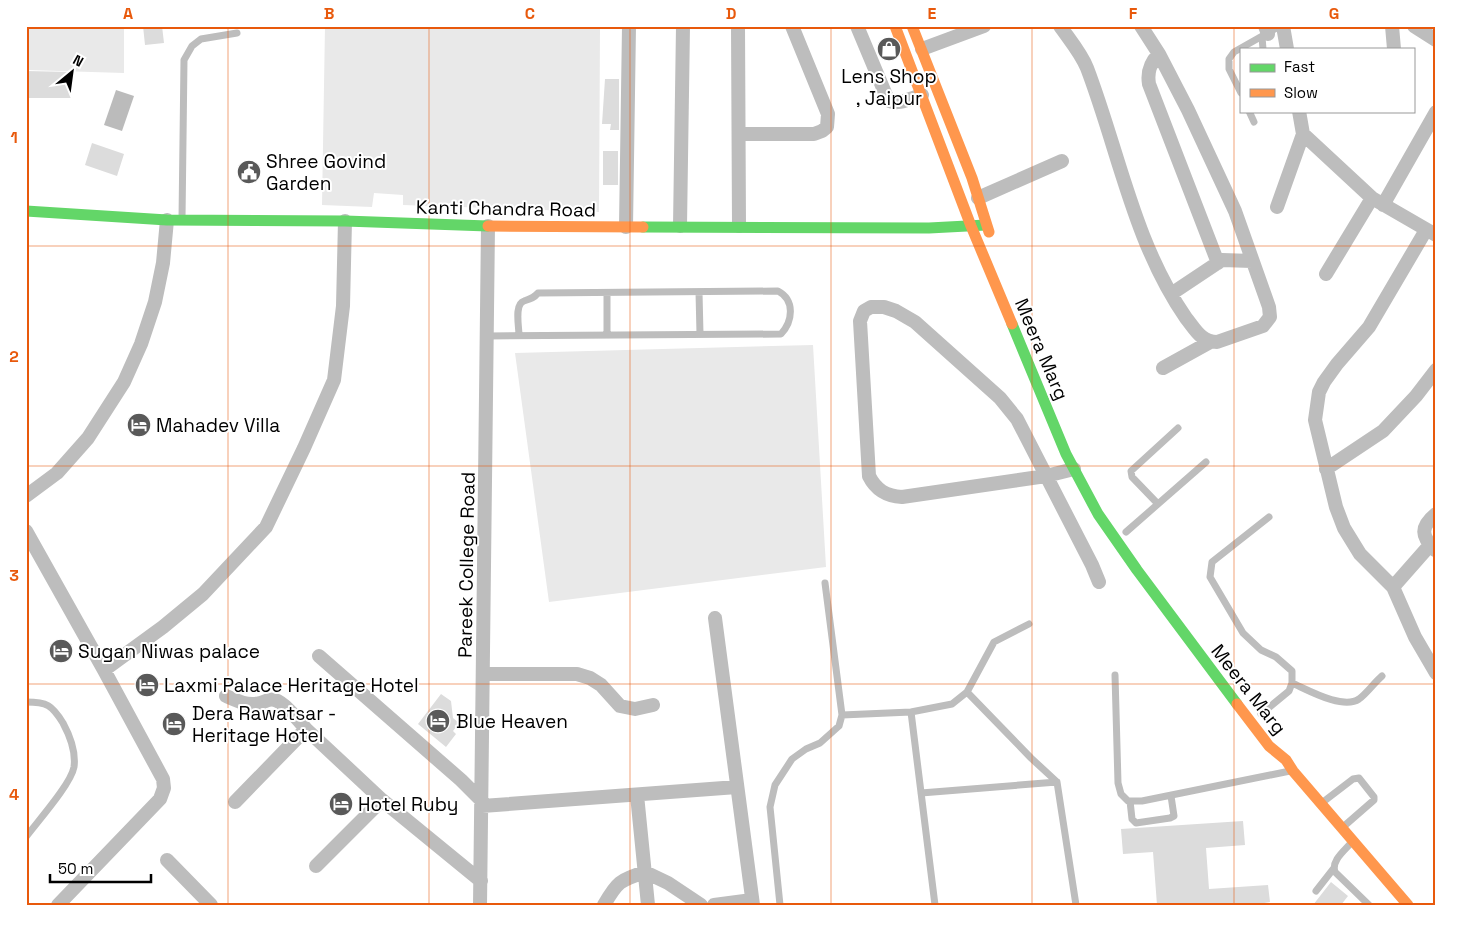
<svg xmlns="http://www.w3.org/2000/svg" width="1462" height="931" font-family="'Space Grotesk',sans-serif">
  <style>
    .green { fill: #e9e9e9 }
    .water { fill: #bbb }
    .building { fill: #dcdcdc }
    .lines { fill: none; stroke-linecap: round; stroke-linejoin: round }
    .lane { stroke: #bdbdbd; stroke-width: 7 }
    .street { stroke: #bdbdbd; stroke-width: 14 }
    .fast { stroke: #63d668; stroke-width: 11 }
    .slow { stroke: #ff974d; stroke-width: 11 }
    .grid { fill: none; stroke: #e8590c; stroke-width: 1; stroke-opacity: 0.55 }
    .labels { text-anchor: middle; stroke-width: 4; stroke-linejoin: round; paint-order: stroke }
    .poi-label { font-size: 19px; fill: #000; stroke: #fff; text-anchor: start }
    .street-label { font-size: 19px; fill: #000; stroke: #fff }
    .neatline { fill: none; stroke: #e8590c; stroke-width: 2 }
    .grid-label { font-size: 16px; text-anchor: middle; font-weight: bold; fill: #e8590c }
  </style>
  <rect width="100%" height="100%" fill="#fff"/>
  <!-- green -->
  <path class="green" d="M26 26H124V73L27 70Z
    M325 26H371L372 28 408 29V26H600L599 212 403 205V195L374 193 372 207 322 205Z
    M813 345 826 567 549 602 515 353Z"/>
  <!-- water -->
  <path class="water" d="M116 90 134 96 122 131 104 125Z"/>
  <!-- building -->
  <path class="building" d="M143 26H162L164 43 145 45Z
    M26 71 72 72V98H26Z
    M605 79H619V130H610L611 124H602Z
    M92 143 124 154 117 176 85 165Z
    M603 151H618V185H603Z
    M441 694 451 701 453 718 459 723 453 731 456 734 446 747 418 724Z
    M1243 821 1245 845 1206 848 1209 889 1268 885 1270 902 1264 903 1265 905H1157L1153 852 1123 854 1121 829Z
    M1331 882 1348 896 1341 905H1313Z"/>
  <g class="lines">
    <!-- lane -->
    <path class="lane" d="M1262 37 1263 49
      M1241 93 1229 69V59L1234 52 1280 26
      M1249 111 1254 122
      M182 219 184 60 192 46 201 39 237 33
      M699 292 700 334
      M607 293V335
      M487 336 781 334C793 321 795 300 778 291L538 293C534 298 530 299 524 301 514 304 519 327 519 335
      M1158 504 1132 477 1131 471 1178 428
      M1126 532 1206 462
      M1115 675 1118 783 1121 794 1128 801H1142L1290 771
      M1292 683C1308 690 1343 710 1359 699 1367 693 1374 683 1382 676
      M967 692 994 642 1029 624
      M26 702C47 702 52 705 63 723 70 736 76 752 74 767 71 784 38 821 26 837
      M911 712 935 905
      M1261 714 1289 691 1292 683V671L1276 657 1261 650 1243 633 1210 577 1212 562 1269 517
      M842 715 911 712 952 704 967 692 1031 758 1057 782 1076 905
      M921 793 1057 782
      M1130 801 1132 819 1136 823 1170 818 1174 816 1171 796
      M1323 802 1353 779 1359 778 1374 797V800L1343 827
      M1351 843C1344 851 1331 861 1335 872L1369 905
      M1316 891 1334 868
      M780 905 770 807 775 785 792 759 806 749 820 743 839 726 842 715 825 583"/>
    <!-- street -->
    <path class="street" d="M738 26 739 226
      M857 26 888 100C898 106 911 98 922 95
      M1060 26C1069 39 1081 53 1087 68 1119 152 1134 243 1186 318 1195 329 1201 342 1217 342L1263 326 1270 317 1269 307 1235 211 1188 110 1159 54 1141 26
      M1265 26 1268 34
      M1283 26 1287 49
      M1392 26 1394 49
      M1414 26 1436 40
      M922 49 984 26
      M1159 54C1150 63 1147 72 1149 84L1218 263
      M1299 111 1303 134 1372 198 1436 235
      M739 134H814L822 131 827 127 828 114 792 26
      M978 198 1062 161
      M1383 205 1436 112
      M1277 207 1303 134
      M680 226 683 26
      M626 227 629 26
      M1326 274 1372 198
      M1171 294 1222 260 1252 261
      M1163 368 1210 342
      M1074 469 1046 476 902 497C886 496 876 490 869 476L860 321 864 311 871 307H884L896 311 915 322 1000 398 1017 419 1092 565 1099 582
      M1326 469 1383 431 1416 396 1436 370
      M26 496 57 473 88 438 124 382 141 344 155 302 163 263 167 220
      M26 531 104 670 163 779 164 788 160 799 58 905
      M1430 545 1393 587 1415 637 1436 673
      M1435 550C1421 536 1420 527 1436 514
      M1393 587 1360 554 1344 528 1336 507 1315 420 1319 392 1324 382 1337 364 1369 327 1426 230
      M715 618 753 905
      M319 656 461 780 482 801
      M104 670 163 627 203 594 266 527 304 448 334 380 343 306 345 221
      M483 674H577L590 678 601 685 620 706 635 709 653 705
      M226 696C237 701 247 706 260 703 265 702 269 698 275 700 285 703 299 721 306 729
      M637 795 648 905
      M235 802 306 729 382 800 481 881
      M482 806 737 787
      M167 860 211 905
      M316 866 382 800
      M480 905 488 226
      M604 905C617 882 620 880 645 872L668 883 701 905
      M714 905 752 900"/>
    <!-- fast -->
    <path class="fast" d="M26 211 167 220 345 221 488 226
      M643 227 929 228 986 225
      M1012 324 1066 454 1098 514 1137 570 1237 704"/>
    <!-- slow -->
    <path class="slow" d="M895 26 971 226 1012 324
      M912 26 972 178 989 232
      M488 226 643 227
      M1237 704 1269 746 1286 760 1293 771 1408 905"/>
  </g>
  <!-- grid -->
  <path class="grid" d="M228 26V905M429 26V905M630 26V905M831 26V905M1032 26V905M1234 26V905M26 246H1436M26 466H1436M26 684H1436"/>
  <!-- icons -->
  <defs>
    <g id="shop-disc" transform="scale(1.25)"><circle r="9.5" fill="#595959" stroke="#fff"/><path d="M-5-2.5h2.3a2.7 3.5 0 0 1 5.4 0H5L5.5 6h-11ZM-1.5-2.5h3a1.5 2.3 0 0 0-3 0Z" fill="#fff"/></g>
    <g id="civic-disc" transform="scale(1.25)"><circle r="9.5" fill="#595959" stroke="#fff"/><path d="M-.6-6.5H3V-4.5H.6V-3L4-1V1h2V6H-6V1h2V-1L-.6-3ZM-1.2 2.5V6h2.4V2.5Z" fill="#fff"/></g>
    <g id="hotel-disc" transform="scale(1.25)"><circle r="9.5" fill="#595959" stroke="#fff"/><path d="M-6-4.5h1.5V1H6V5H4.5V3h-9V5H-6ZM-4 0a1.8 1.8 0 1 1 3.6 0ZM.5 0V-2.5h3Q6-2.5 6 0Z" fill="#fff"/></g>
  </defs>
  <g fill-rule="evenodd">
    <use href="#shop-disc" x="889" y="49"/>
    <use href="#civic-disc" x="249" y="172"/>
    <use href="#hotel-disc" x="139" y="425"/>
    <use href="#hotel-disc" x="61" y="651"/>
    <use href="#hotel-disc" x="147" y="685"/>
    <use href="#hotel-disc" x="438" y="721"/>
    <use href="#hotel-disc" x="174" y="724"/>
    <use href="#hotel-disc" x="341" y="804"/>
  </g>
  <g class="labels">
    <!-- poi labels -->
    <g class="poi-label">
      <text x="889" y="83" text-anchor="middle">Lens Shop<tspan x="889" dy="22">, Jaipur</tspan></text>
      <text x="266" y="168">Shree Govind<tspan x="266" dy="22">Garden</tspan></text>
      <text x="156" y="432">Mahadev Villa</text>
      <text x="78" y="658">Sugan Niwas palace</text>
      <text x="164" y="692">Laxmi Palace Heritage Hotel</text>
      <text x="192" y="720">Dera Rawatsar -<tspan x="192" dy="22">Heritage Hotel</tspan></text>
      <text x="456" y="728">Blue Heaven</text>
      <text x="358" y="811">Hotel Ruby</text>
    </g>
    <!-- street labels -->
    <g class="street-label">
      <text transform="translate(506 208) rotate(1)" y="7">Kanti Chandra Road</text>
      <text transform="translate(1042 349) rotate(67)" y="7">Meera Marg</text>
      <text transform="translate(466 565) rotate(-89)" y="7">Pareek College Road</text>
      <text transform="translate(1249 689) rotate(52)" y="7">Meera Marg</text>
    </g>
  </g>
  <!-- border -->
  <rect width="1462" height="931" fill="none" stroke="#ffffff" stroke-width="55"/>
  <!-- legend -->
  <rect x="1240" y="48" width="175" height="65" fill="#ffffff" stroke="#999999"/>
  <rect x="1250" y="64" width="25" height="8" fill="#63d668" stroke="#999999"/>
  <text x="1284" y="72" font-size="15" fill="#000000">Fast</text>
  <rect x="1250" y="89" width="25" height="8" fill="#ff974d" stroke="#999999"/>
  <text x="1284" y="98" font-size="15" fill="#000000">Slow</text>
  <!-- north arrow -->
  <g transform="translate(72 72) rotate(29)" stroke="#ffffff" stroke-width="4" paint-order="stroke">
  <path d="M0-4L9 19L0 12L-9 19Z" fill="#000000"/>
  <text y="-8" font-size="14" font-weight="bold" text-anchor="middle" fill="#000000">N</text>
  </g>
  <!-- scale -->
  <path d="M50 874v8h101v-8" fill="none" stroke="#000000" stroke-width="2.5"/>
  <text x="58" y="874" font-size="15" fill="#000000" stroke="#ffffff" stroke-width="4" paint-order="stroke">50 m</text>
  <rect x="28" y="28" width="1406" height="876" class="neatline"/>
  <g class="grid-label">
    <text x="128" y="19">A</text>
    <text x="329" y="19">B</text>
    <text x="530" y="19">C</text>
    <text x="731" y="19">D</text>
    <text x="932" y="19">E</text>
    <text x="1133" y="19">F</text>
    <text x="1334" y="19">G</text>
    <text x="14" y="143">1</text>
    <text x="14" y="362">2</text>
    <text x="14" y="581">3</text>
    <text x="14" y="800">4</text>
  </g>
</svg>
